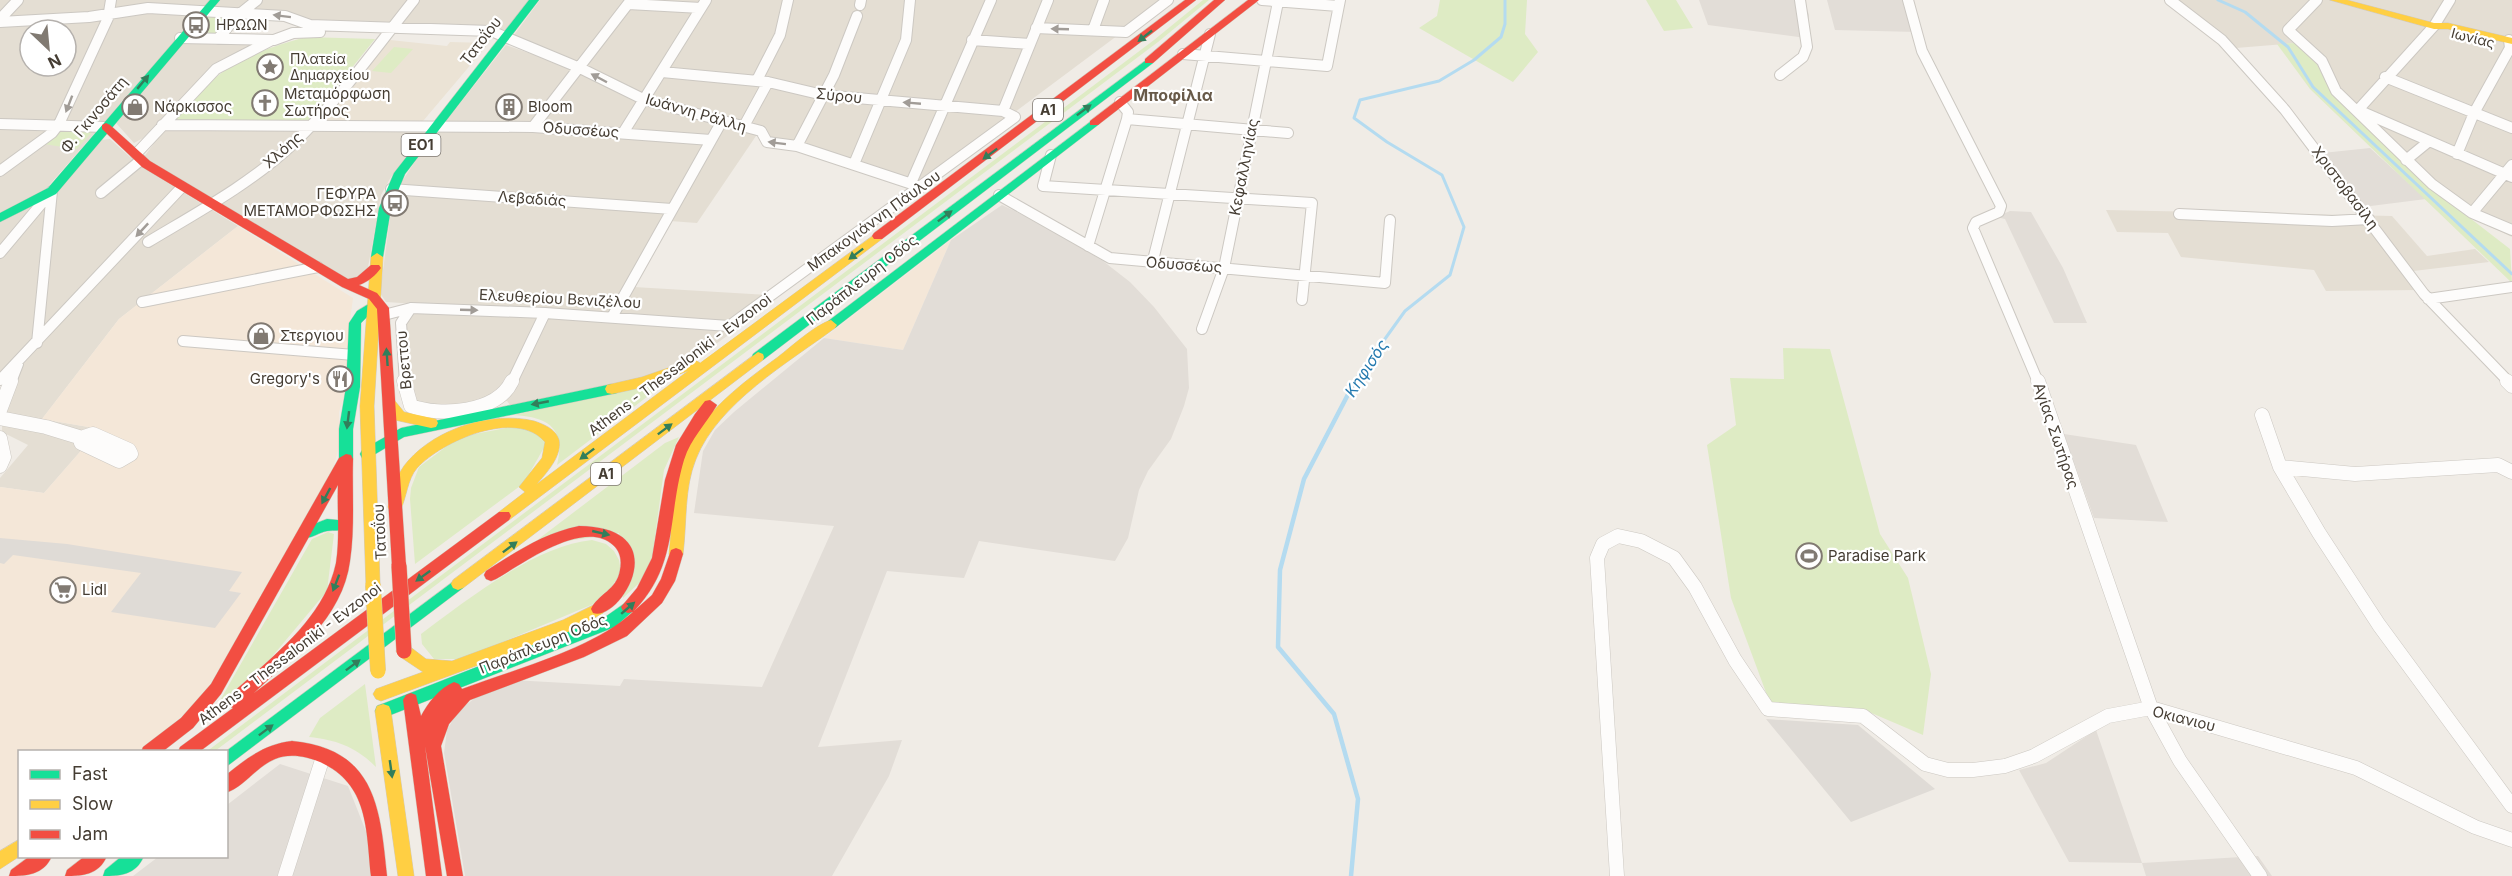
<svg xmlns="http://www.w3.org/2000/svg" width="2512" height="876" font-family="Inter,sans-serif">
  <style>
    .residential { fill: #e4ded3; fill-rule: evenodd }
    .commercial { fill: #f4e7d8 }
    .industrial { fill: #e2ddd7 }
    .education { fill: #ebe3d5 }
    .green { fill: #deebc4 }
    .parking { fill: #dfdbd6 }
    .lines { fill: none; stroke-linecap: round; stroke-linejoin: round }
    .stream-far1 { stroke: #b4dbf0; stroke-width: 3 }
    .stream { stroke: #b4dbf0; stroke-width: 4.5 }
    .street-far1-casing { stroke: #ccc8c2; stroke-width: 12 }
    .street-casing { stroke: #ccc8c2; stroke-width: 15 }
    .fast-casing { stroke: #d1cabe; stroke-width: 1 }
    .slow-casing { stroke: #d1cabe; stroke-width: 1 }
    .jam-casing { stroke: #d1cabe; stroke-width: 1 }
    .street-far1 { stroke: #fdfcfb; stroke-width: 10 }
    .street { stroke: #fdfcfb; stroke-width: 14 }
    .fast { fill: #16e098; fill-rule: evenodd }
    .slow { fill: #ffcf43; fill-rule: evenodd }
    .jam { fill: #f24e42; fill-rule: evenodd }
    .slow-bridge-casing { stroke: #d3c8b2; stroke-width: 16; stroke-linecap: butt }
    .jam-bridge-casing { stroke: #d3c8b2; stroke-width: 16; stroke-linecap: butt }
    .slow-bridge { stroke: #ffcf43; stroke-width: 15 }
    .jam-bridge { stroke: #f24e42; stroke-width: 15 }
    .oneway { fill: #a19c97 }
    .oneway2 { fill: #327e5b }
    .labels { text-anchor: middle; stroke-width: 4.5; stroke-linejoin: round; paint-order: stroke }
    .far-poi-label { font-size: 14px; fill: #453d33; stroke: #fff; text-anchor: start }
    .far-street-label { font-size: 14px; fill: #453d33; stroke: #fff }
    .shield { fill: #fff; stroke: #7d7770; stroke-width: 1.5 }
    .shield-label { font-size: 14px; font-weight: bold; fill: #453d33 }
    .street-label { font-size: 15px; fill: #453d33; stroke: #fff }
    .poi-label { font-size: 15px; fill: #453d33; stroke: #fff; text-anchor: start }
    .neighbourhood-label { font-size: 16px; font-weight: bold; fill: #685a49; stroke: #fff }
    .water-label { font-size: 16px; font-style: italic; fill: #257aaf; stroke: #fff }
  </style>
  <rect width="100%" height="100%" fill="#f0ece6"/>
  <!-- residential -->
  <path class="residential" d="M0 0H212L105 123H0ZM30 30H66V66H30Z
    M217 0H529L508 30 313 23 208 9Z
    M540 0H702L645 95 511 39Z
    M709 0H906L900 45 852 160 766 139 768 131 650 98Z
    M914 0H1165L921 182 858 161 884 106Z
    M2172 0H2512V237L2466 215 2329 89 2296 43 2236 48Z
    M182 40 252 42 250 47 214 65 143 138 134 143 116 123Z
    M506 45 581 71 650 105 758 133 697 223 670 221 634 287 769 295 728 324 386 302 380 293 393 195 420 154Z
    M0 127H100L45 190 0 213Z
    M165 128H304L262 166 212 199 144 157Z
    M314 128H431L391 177 381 195 367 273 348 281 218 203Z
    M110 139 140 166 176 188 0 375V220L57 191 102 140Z
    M181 191 238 226 119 319 42 419 100 429 44 493 0 487V478L28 445 2 432V414L20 364Z
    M2106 210 2392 216 2427 256 2475 249 2489 262 2405 272 2418 290 2326 291 2314 270 2181 257 2168 233 2117 232Z
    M414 311 558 317 734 331 699 356 659 374 510 405 507 401 442 410 418 405 411 395 403 320Z"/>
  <!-- commercial -->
  <path class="commercial" d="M238 226 353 298 349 328V382L339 412V447L330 479 202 698 142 751 20 752 19 841 0 855V487L44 493 100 429 42 419 119 319Z
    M951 240 903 350 824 338Z"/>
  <!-- industrial -->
  <path class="industrial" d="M1699 0H1804L1809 15 1808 35 1806 38 1708 25Z
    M1827 0H1909L1917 32 1835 30Z
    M2370 148 2426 199 2355 208 2313 154Z
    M1002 205 1040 223 1103 261 1130 282 1154 307 1187 349 1189 388 1184 406 1171 439 1148 471 1139 490 1128 538 1115 561 979 541 964 578 887 571 818 747 902 740 889 776 832 876H465L444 753 447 730 458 711 479 695 512 680 620 686 624 679 762 687 834 526 694 513 703 451 715 430 734 412 824 338 903 350 951 240Z
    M2010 211 2031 212 2063 268 2087 323H2054L2005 219 1996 217Z
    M2064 434 2136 445 2168 522 2094 518Z
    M2096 730 2142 863 2258 856 2272 876H2146L2142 863 2069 862 2019 770 2046 763Z
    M280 764 348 786 367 834 372 876H133L158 857 226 856 227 805Z"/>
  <!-- education -->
  <path class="education" d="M390 40 447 46 450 42 489 43 423 121 323 120Z"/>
  <!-- green -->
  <path class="green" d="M1203 0H1209L1158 42 215 751 206 752 1154 40Z
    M1440 0H1527L1525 34 1538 52 1513 82 1419 28 1437 16Z
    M1646 0H1676L1693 28 1664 31Z
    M209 14 234 15 215 36 190 35Z
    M306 37 375 39 310 120 173 122C188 106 203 87 220 74 245 55 276 45 306 37Z
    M2296 43 2316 63 2330 89 2466 215 2510 249 2512 283 2310 89 2277 44Z
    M394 47 413 49 391 73 372 71Z
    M62 131H93L77 149 43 144Z
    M1783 348 1830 349 1880 534 1908 578 1931 674 1923 735 1862 709 1771 706 1731 598 1707 445 1736 425 1730 378 1784 379Z
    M668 381 557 465C566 428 548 417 514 415Z
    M511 427 535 429 546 444 524 483 415 564 410 499 411 488 419 467 459 437Z
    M679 437 664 470 650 573 623 598 619 533 528 547 665 443Z
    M328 532 334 534 327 591 260 671 218 704 312 539Z
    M592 540 606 544 614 551 619 560 621 572 603 600 462 659H434L422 644 421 634C465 601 536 545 592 540Z
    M365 684 376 767C356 747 337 740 309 737L320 718Z"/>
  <!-- parking -->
  <path class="parking" d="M0 538 67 544 242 572 229 591 241 593 215 628 111 612 141 573 13 555 4 564 0 563Z
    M1766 719 1858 725 1935 789 1851 822Z"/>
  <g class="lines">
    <!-- stream-far1 -->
    <path class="stream-far1" d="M2218 0 2245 12 2288 47 2313 87 2512 274
      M1354 382 1405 311 1450 275 1464 227 1442 175 1387 142 1354 118 1360 100 1439 81 1474 60 1501 37 1505 24V0"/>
    <!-- stream -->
    <path class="stream" d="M1351 876 1358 799 1334 714 1278 647 1280 570 1304 479 1355 381"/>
    <!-- street-far1 casing -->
    <g class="street-far1-casing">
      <path id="street-far1" d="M1262 0 1338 6
        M1908 0 1922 51 2001 206 1999 212 1976 222 1973 228 2038 382
        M2170 0 2222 40 2285 110 2424 294 2509 382
        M2317 0 2288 30 2322 61 2336 91 2432 184 2472 213 2512 230
        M2450 0 2434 26 2358 110 2512 177
        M628 4 701 8
        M860 5 861 0
        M0 19 18 0
        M0 22 89 17 148 8 285 16 310 25 491 31 580 68 645 100 761 131 767 142 797 146 921 187
        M1036 28 1126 32 1168 0
        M1093 30 1104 0
        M180 38 274 40 293 33 320 32
        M218 39 236 17 257 0
        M972 40 1030 44
        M1183 54 1327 66 1340 0
        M1780 75 1803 57 1807 47 1800 0
        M2385 77 2512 128
        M757 80 780 35 788 0
        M1120 102 1128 112 1127 119 1288 133
        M1003 111 1048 0
        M0 124 106 127
        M162 125 533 127 711 140
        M744 126 768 82
        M533 127 631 0
        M623 133 706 0
        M797 146 834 75 857 16
        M136 154 216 69 270 41
        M2457 154 2474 113 2510 48 2509 40
        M1051 155 1043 186 1312 203 1302 300
        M2406 160 2428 142
        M854 164 906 40 910 0
        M0 171 52 133 59 124 108 18 111 0
        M911 183 991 0
        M391 189 672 209
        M101 193 141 160
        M999 195 1110 258 1385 283 1390 220
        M2472 213 2512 165
        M2179 214 2332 221 2369 219
        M148 242C198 212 250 184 293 144 338 101 375 49 414 0
        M1088 246 1127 119
        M0 253 52 191
        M1152 264 1210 34
        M2428 299 2512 287
        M142 302 318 267
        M384 315 411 308 545 313 729 326 1015 117 1003 111 823 95 768 82 662 72
        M612 317 722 121
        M1202 329 1224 268 1278 2
        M183 341 354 355
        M37 343 52 191
        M0 380 182 187
        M11 382 18 364
        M405 382 401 323 411 308
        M512 382 545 313"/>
    </g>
    <!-- street casing -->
    <g class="street-casing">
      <path id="street" d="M404 381 411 406C440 417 497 413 512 381
        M2038 381 2151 708 2180 761 2260 876
        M2507 381 2512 386
        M0 410 11 381
        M2262 415 2280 467 2319 533 2379 625 2512 806
        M0 418 46 427 82 438
        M93 434 129 450 131 454 119 461 81 443 84 437Z
        M0 438 4 457 0 466
        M2280 467 2355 474 2498 465 2512 472
        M285 876 323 757
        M1617 876 1597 558 1603 544 1618 536 1641 541 1674 558 1695 587 1735 660 1768 709 1863 716 1925 764 1948 770H1973L2005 766 2034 756 2108 716 2151 708 2356 768 2475 827 2512 840"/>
    </g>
    <!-- fast casing -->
    <g class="fast-casing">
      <path id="fast" d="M210 0H220L56 194 0 222V213L48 188Z
        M529 0H539L405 174 391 208 383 257 377 261 373 260 371 257 379 208 394 173Z
        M1149 58 1153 59V63L763 360H753L752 357 753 354Z
        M1094 119 1100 123 1098 125 835 328H827L825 325 827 322Z
        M372 302 378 306 361 323 360 387 353 429V459L351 463H341L339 459V429L346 387 349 323 357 311Z
        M612 384 617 385 619 389 617 393 404 437 367 459 362 458 360 454 362 450 401 428Z
        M327 519 348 521 350 525 348 529C341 531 334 530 327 531 317 533 311 540 301 537L299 533 301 529Z
        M458 578 463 580 465 584 463 588 226 767V752H225Z
        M628 601 633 603 635 607 633 611 615 627 383 718 377 716 375 711 377 706 605 617Z
        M122 856H144C136 875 120 876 103 876L105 870Z"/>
    </g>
    <!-- slow casing -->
    <g class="slow-casing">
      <path id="slow" d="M2330 0H2347L2434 23H2448L2512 38V44L2448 29H2434Z
        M878 232 882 233 884 236 882 239 509 520H499L497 516 499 512 525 492 519 487 542 458 545 442C516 408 442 441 417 468 407 480 407 497 400 511H390L388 507C392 491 397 473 408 461 437 428 492 411 534 421 543 424 556 429 559 440 562 457 546 473 537 484L688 371 644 387 612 394 607 393 605 389 607 385 642 377 694 359 700 363Z
        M377 253 383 257 374 406 380 585 378 589 373 591 368 589 366 585 360 406 371 257Z
        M831 320 837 325 835 328C789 362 718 403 696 459 684 488 687 523 683 554L681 558 676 560 671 558 669 554C672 527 672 499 678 472 691 421 738 386 778 357 792 346 815 325 831 320Z
        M758 352 763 354 764 357 763 360 463 588 458 590 453 588 451 584 453 580Z
        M390 400 395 401 404 412 436 419 438 423 436 427 431 428 395 420 383 405Z
        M598 603 603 605 605 609 603 613 573 630 381 701 376 699 373 694 376 689 423 672 399 656 396 651 399 646 404 644 409 646 426 659 452 661 563 620Z
        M383 704 389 706 391 711 414 876H398L375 711 377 706Z
        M20 839V856L0 869V851Z"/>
    </g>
    <!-- jam casing -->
    <g class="jam-casing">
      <path id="jam" d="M1185 0H1196L882 239H874L872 236 874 233Z
        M1214 0H1225L1153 63H1145V59Z
        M1248 0H1259L1098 125H1090V121Z
        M106 123 110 125 150 161 348 279 357 277 371 265H379L381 268C376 275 368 282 359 285L377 293 389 308 406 566 404 570 399 572 394 570 392 566 377 309 369 299 342 287 142 167 102 129V125Z
        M710 400 717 405C706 424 691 438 684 460 667 517 679 564 634 611L652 595 661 579 671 550 676 548 681 550 683 554 675 581 662 603 627 636 584 657 470 700 449 724 441 746 463 876H447L425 746 442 876H426L403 700 406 695 411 693 416 695 421 716C428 703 439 688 454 682L459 684 462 689C515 669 591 650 633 612L628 613 623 611 621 607 637 588 652 558 665 480 676 445 695 414 705 401Z
        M346 454 351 455 353 459C352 492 355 528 350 561 343 617 292 657 254 693L499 512H509L511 516 509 520 199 752H178L180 747 233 708 229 706 226 701 229 696C269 659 324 620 336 563 340 538 337 510 338 485L221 694 193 728 162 752H141L143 747 181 718 211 684 339 458Z
        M579 526C679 527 619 623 593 613L591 609C598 594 617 590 620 570 622 560 620 551 613 545 584 518 522 564 496 579L491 581 486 579 484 575 486 571C516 552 544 533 579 526Z
        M292 741C376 749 380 808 387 876H371C366 830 369 784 320 762 306 756 289 753 275 759 256 767 245 786 226 793V775C247 758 265 744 292 741Z
        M30 856H52C44 875 26 876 9 876L11 870Z
        M85 856H107C99 875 82 876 65 876L67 870Z"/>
    </g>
    <!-- street-far1 -->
    <use href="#street-far1" class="street-far1"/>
    <!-- street -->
    <use href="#street" class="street"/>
    <!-- fast -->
    <use href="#fast" class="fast"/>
    <!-- slow -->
    <use href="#slow" class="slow"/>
    <!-- jam -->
    <use href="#jam" class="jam"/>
    <!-- slow-bridge casing -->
    <g class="slow-bridge-casing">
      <path id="slow-bridge" d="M373 585 378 671"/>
    </g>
    <!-- jam-bridge casing -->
    <g class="jam-bridge-casing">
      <path id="jam-bridge" d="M399 566 404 651"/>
    </g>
    <!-- slow-bridge -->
    <use href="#slow-bridge" class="slow-bridge"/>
    <!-- jam-bridge -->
    <use href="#jam-bridge" class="jam-bridge"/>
  </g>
  <!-- one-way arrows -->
  <defs><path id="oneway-solid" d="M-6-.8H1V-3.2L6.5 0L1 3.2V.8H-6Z" transform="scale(1.5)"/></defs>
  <g class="oneway">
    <use href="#oneway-solid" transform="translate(282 16) rotate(-173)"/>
    <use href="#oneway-solid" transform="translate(1060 29) rotate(-178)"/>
    <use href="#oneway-solid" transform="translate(599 78) rotate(-152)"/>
    <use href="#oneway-solid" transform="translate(912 103) rotate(-175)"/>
    <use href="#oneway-solid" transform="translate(69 104) rotate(111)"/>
    <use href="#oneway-solid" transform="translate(777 143) rotate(-173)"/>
    <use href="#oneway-solid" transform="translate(142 230) rotate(133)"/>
    <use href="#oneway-solid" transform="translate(469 310) rotate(2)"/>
  </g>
  <g class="oneway2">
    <use href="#oneway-solid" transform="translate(1145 36) rotate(142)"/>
    <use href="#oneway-solid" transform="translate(143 82) rotate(-50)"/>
    <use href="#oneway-solid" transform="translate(1084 110) rotate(-37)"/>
    <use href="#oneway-solid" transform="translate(990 154) rotate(143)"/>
    <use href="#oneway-solid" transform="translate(945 216) rotate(-37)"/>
    <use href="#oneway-solid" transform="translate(856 254) rotate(143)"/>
    <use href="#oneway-solid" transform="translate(387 357) rotate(-94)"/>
    <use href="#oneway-solid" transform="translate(540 403) rotate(169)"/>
    <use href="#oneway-solid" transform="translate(348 420) rotate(97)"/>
    <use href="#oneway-solid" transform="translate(665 429) rotate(-37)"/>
    <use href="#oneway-solid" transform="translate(587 454) rotate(143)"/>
    <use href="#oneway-solid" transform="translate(326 496) rotate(118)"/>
    <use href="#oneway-solid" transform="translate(601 533) rotate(13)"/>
    <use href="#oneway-solid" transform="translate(510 547) rotate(-37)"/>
    <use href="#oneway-solid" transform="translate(423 576) rotate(144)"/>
    <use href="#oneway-solid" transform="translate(336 583) rotate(111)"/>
    <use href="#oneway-solid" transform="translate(628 608) rotate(-41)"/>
    <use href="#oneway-solid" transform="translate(353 665) rotate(-37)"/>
    <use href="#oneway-solid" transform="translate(266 730) rotate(-37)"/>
    <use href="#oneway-solid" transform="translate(391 769) rotate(82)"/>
  </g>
  <!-- icons -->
  <defs>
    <g id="bus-ring" transform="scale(1.35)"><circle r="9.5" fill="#fff" stroke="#817a72" stroke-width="1.5"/><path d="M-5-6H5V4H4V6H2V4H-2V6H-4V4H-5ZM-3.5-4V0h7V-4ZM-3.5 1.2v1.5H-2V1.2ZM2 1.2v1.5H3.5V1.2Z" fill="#817a72"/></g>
    <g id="sight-ring" transform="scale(1.35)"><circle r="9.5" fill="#fff" stroke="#817a72" stroke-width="1.5"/><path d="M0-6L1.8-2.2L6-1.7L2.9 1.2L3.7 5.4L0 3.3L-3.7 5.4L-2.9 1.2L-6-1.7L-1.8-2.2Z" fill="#817a72"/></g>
    <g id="church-ring" transform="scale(1.35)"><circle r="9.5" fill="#fff" stroke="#817a72" stroke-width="1.5"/><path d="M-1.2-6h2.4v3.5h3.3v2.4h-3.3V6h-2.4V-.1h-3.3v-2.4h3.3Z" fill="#817a72"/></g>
    <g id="shop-ring" transform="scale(1.35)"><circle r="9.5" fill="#fff" stroke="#817a72" stroke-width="1.5"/><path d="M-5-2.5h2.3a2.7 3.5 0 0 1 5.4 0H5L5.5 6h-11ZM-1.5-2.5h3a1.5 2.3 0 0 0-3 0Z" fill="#817a72"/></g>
    <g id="building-ring" transform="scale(1.35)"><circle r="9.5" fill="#fff" stroke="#817a72" stroke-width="1.5"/><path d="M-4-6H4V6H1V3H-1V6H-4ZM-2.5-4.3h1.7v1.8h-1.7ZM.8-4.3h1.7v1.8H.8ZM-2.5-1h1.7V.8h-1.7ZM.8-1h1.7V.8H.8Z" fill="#817a72"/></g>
    <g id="restaurant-ring" transform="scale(1.35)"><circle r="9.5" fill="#fff" stroke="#817a72" stroke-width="1.5"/><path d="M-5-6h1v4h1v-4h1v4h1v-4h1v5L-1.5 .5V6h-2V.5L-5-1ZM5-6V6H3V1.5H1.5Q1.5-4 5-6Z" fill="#817a72"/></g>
    <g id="stadium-ring" transform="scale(1.35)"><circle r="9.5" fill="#fff" stroke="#817a72" stroke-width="1.5"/><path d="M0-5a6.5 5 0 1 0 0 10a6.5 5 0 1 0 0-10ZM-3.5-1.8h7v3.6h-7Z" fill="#817a72"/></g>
    <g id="supermarket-ring" transform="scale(1.35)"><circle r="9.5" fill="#fff" stroke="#817a72" stroke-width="1.5"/><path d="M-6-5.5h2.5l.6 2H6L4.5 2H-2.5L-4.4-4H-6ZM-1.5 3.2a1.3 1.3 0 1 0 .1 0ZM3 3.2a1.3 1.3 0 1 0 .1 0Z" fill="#817a72"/></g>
  </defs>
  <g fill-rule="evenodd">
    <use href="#bus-ring" x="196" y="25"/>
    <use href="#sight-ring" x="270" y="67"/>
    <use href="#church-ring" x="265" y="103"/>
    <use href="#shop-ring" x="135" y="107"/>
    <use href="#building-ring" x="509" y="107"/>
    <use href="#bus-ring" x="395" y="203"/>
    <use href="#shop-ring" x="261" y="336"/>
    <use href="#restaurant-ring" x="340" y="379"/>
    <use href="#stadium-ring" x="1809" y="556"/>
    <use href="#supermarket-ring" x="63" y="590"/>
  </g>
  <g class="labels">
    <!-- far-poi labels -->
    <g class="far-poi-label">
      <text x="216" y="30">ΗΡΩΩΝ</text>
      <text x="290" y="64">Πλατεία<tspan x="290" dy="16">Δημαρχείου</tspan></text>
    </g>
    <!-- far-street labels -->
    <g class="far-street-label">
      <text transform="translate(2473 38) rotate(14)" y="5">Ιωνίας</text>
    </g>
    <!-- shield labels -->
    <g class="shield">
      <rect x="1033" y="99" width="30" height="22" rx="4.5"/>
      <rect x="401.5" y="134" width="39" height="22" rx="4.5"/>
      <rect x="591" y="463" width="30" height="22" rx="4.5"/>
    </g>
    <g class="shield-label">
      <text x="1048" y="115">Α1</text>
      <text x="421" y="150">ΕΟ1</text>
      <text x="606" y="479">Α1</text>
    </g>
    <!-- street labels -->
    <g class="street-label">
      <text transform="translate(481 41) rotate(-52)" y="5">Τατοΐου</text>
      <text transform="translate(839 96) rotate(6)" y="5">Σύρου</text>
      <text transform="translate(696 113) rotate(16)" y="5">Ιωάννη Ράλλη</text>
      <text transform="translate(94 115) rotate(-50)" y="5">Φ. Γκινοσάτη</text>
      <text transform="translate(581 130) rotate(4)" y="5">Οδυσσέως</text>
      <text transform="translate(283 150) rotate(-41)" y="5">Χλόης</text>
      <text transform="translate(1244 167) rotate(-79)" y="5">Κεφαλληνίας</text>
      <text transform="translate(2345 188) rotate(53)" y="5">Χριστοβασίλη</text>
      <text transform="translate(532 199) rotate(4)" y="5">Λεβαδιάς</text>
      <text transform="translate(874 221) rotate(-36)" y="5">Μπακογιάννη Πάυλου</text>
      <text transform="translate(1184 265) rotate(4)" y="5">Οδυσσέως</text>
      <text transform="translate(862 280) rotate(-38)" y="5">Παράπλευρη Οδός</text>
      <text transform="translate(560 299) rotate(3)" y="5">Ελευθερίου Βενιζέλου</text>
      <text transform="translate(404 360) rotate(-95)" y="5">Βρεττου</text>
      <text transform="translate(680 365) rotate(-37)" y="5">Athens - Thessaloniki - Evzonoi</text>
      <text transform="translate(2056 436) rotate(71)" y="5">Αγίας Σωτήρας</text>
      <text transform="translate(380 532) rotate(-93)" y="5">Τατοΐου</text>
      <text transform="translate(543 644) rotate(-22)" y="5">Παράπλευρη Οδός</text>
      <text transform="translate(290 654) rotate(-37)" y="5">Athens - Thessaloniki - Evzonoi</text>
      <text transform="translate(2184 719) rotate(14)" y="5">Οκιανιου</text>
    </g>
    <!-- poi labels -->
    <g class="poi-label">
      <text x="284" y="99">Μεταμόρφωση<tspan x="284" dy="17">Σωτήρος</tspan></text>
      <text x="154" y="112">Νάρκισσος</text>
      <text x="528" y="112">Bloom</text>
      <text x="376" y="199" text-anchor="end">ΓΕΦΥΡΑ<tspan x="376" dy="17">ΜΕΤΑΜΟΡΦΩΣΗΣ</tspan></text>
      <text x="280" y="341">Στεργιου</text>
      <text x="320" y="384" text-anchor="end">Gregory's</text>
      <text x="1828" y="561">Paradise Park</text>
      <text x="82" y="595">Lidl</text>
    </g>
    <!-- neighbourhood labels -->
    <g class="neighbourhood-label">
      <text x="1173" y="101">Μποφίλια</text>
    </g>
    <!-- water labels -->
    <g class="water-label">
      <text transform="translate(1366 368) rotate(-57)" y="6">Κηφισός</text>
    </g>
  </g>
  <!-- legend -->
  <rect x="18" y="750" width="210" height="108" fill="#ffffff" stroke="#b5b1ad" stroke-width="1.5"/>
  <rect x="30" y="770" width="30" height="9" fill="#16e098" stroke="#b5b1ad" stroke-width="1.5"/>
  <text x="72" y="780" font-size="18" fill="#453d33">Fast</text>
  <rect x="30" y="800" width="30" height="9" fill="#ffcf43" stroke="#b5b1ad" stroke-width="1.5"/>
  <text x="72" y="810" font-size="18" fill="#453d33">Slow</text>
  <rect x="30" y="830" width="30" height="9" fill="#f24e42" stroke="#b5b1ad" stroke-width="1.5"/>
  <text x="72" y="840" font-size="18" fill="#453d33">Jam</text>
  <!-- north arrow -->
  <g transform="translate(48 48) rotate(154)"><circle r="28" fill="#ffffff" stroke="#b5b1ad" stroke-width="1.5"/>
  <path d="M0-4.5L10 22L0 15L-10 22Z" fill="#817a72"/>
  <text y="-9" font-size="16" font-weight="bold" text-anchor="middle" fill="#453d33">N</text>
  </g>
</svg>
